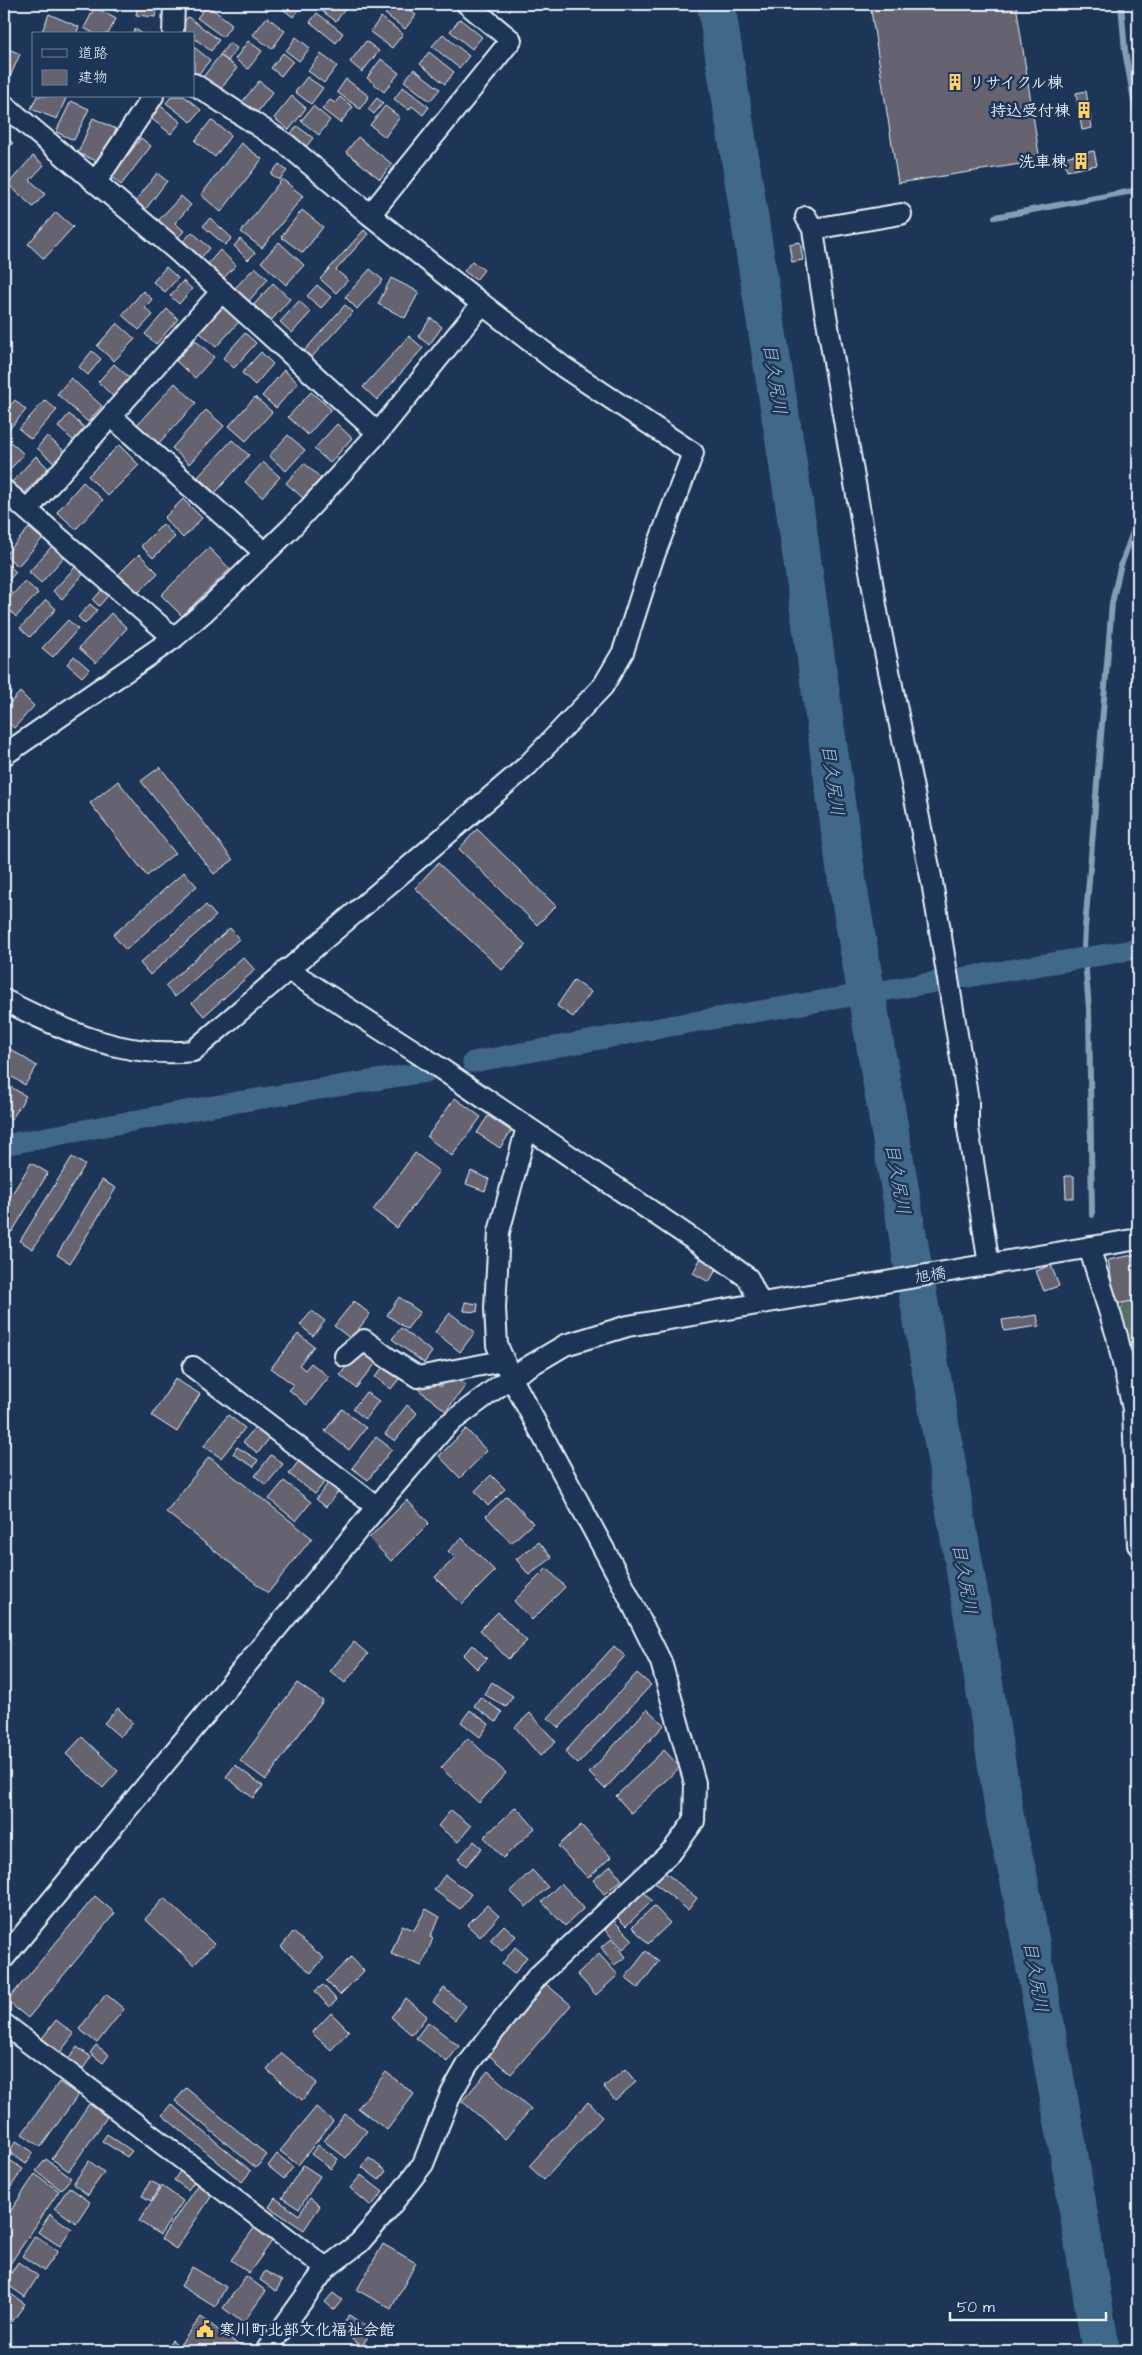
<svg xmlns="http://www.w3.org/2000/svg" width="1142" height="2355" font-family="'Architects Daughter','Klee One',sans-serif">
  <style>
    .green { fill: #586c67; stroke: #a0aeb0 }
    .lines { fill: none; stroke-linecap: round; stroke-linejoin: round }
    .stream { stroke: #839fb5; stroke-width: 6 }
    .canal { stroke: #406888; stroke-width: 21 }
    .river { stroke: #406888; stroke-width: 38 }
    .building { fill: #666371; stroke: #e8f1f8 }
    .minor-casing { stroke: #e8f1f8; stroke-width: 24 }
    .minor { stroke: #1d3557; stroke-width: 20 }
    .labels { text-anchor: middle; stroke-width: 5; stroke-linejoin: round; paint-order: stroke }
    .poi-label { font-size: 16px; font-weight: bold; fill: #e8f1f8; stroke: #1d3557; text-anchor: start }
    .street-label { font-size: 16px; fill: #e8f1f8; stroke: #1d3557 }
    .water-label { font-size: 18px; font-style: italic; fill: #adc1d1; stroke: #1d3557 }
  </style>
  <rect width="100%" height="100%" fill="#1d3557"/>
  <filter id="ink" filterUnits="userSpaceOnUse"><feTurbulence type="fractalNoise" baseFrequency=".02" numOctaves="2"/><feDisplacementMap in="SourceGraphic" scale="10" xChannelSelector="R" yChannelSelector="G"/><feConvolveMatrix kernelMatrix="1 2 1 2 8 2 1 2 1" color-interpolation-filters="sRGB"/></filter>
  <g filter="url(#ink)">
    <!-- green -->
    <path class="green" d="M1138 1273V1584L1133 1576V1448L1118 1317 1133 1279Z"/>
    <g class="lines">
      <!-- stream -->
      <path class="stream" d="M1121 4 1125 51 1138 123
        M995 217 1138 190
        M1092 1215 1089 1009 1084 948 1085 928 1112 603 1120 568 1138 518"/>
      <!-- canal -->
      <path class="canal" d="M473 1062 687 1023 1138 949
        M4 1145 207 1107 426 1072"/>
      <!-- river -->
      <path class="river" d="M716 4 795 509 847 880 979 1652 1006 1823 1019 1879 1068 2148 1101 2351"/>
    </g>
    <!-- building -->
    <path class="building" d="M99 4H122L118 12Z
      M138 4H157L155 17 136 15Z
      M276 4H297L301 7 293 17Z
      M323 4H349L336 21 319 9Z
      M393 4H401L416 15 405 29 385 14Z
      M411 4H423L418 10Z
      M870 4H1016L1040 161 898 183Z
      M207 5 232 24 223 37 197 18Z
      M95 7 116 19 108 34H95L84 28Z
      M317 13 343 33 336 43 310 22Z
      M49 14 79 27 76 34H41Z
      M188 17 219 40 211 51 194 38V34H189L180 27Z
      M267 17 285 31 272 49 253 35Z
      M381 17 403 34 392 48 370 32Z
      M460 19 482 37 472 49 450 31Z
      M135 29 143 34H132Z
      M443 34 469 56 459 68 432 46Z
      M296 37 310 48 299 61 286 51Z
      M248 41 262 51 248 69 235 59Z
      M366 41 379 51 362 72 350 62Z
      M229 43 237 48 228 61 220 55Z
      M4 47 20 54 6 86 4 85Z
      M194 47 210 60 197 76 194 74Z
      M429 52 454 72 445 84 420 64Z
      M283 53 293 61 281 76 271 68Z
      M321 54 337 66 324 83 308 71Z
      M220 55 237 68 220 90 203 77Z
      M381 59 399 73 384 92 367 78Z
      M414 69 440 89 430 101 404 81Z
      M307 77 323 88 311 104 295 92Z
      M346 79 369 96 360 109 337 92Z
      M259 81 273 92 256 114 242 102Z
      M403 87 429 107 423 115 412 106 409 110 394 99Z
      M1086 91 1092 128 1082 130 1076 93Z
      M37 96H67L57 119 31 109Z
      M172 96H184L201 110 191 122 166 103Z
      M292 96 306 108 289 130 274 118Z
      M340 97 353 107 340 123 322 109 330 100 335 103Z
      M377 98 383 103 374 114 368 109Z
      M71 101 89 109 74 140 56 132Z
      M158 104 181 122 171 134 148 116Z
      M313 106 330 120 319 135 301 121Z
      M385 106 400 117 385 137 370 125Z
      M93 118 116 129 101 163 78 153Z
      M211 120 231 135 215 157 195 141Z
      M297 126 313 138 301 153 285 141Z
      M4 135 13 143 4 153Z
      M358 137 392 164 380 179 346 152Z
      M141 138 151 146 121 185 111 177Z
      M241 143 262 159 221 212 201 195Z
      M1094 151 1097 165 1067 171 1064 157Z
      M33 156 44 165 30 180 45 194 33 207 8 184Z
      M279 164 287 171 279 180 271 174Z
      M157 173 167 181 145 210 135 202Z
      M282 179 303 196 262 248 241 232Z
      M181 196 191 205 175 223 184 231 174 242 155 224Z
      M302 210 323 227 303 253 281 237Z
      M56 212 73 227 44 259 28 244Z
      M210 218 232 238 225 245 203 226Z
      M364 230 368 234 336 270 348 280 336 293 320 279Z
      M192 232 210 248 197 262 179 246Z
      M240 239 255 253 248 260 234 246Z
      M279 242 304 265 286 285 261 262Z
      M800 242 803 260 792 262 789 244Z
      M220 250 236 265 221 281 205 267Z
      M472 261 484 270 476 280 464 271Z
      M166 267 178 278 165 292 153 282Z
      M255 267 268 279 247 303 233 290Z
      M370 269 383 280 357 309 345 297Z
      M391 278 419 292 405 318 378 304Z
      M183 281 192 289 179 304 170 296Z
      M273 283 290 299 268 324 251 308Z
      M317 285 331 297 321 308 307 296Z
      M143 291 152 299 145 308 153 315 139 330 122 315Z
      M299 301 311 312 292 333 280 322Z
      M345 305 353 312 311 358 304 351Z
      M222 306 239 322 216 347 199 332Z
      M167 309 178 319 156 344 145 334Z
      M431 318 442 327 429 345 418 336Z
      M117 323 135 339 114 361 97 346Z
      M245 333 256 343 234 368 223 358Z
      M409 336 423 348 377 400 363 387Z
      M195 340 214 357 195 378 176 361Z
      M92 351 101 359 88 375 79 367Z
      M261 352 273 364 255 385 242 373Z
      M114 364 131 379 114 397 98 382Z
      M284 370 298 383 276 408 262 396Z
      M71 378 102 406 88 422 57 394Z
      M175 383 196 403 157 445 136 426Z
      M311 392 331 409 308 435 288 417Z
      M255 397 272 412 246 441 229 426Z
      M15 400 26 410 4 435V412Z
      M45 400 57 410 31 439 19 429Z
      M206 410 224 426 189 464 172 448Z
      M69 414 86 429 74 441 58 427Z
      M337 424 352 438 330 463 314 449Z
      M288 435 305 450 286 471 269 456Z
      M47 436 64 451 54 463 37 448Z
      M7 439 24 454 4 476V442Z
      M232 440 249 455 215 493 198 477Z
      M119 445 139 465 108 496 88 476Z
      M36 456 48 468 23 495 10 484Z
      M263 462 280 477 262 497 245 482Z
      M304 463 321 478 303 498 286 483Z
      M83 482 103 500 76 529 57 512Z
      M183 499 202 518 183 538 164 518Z
      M163 524 175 537 153 558 141 546Z
      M29 528 42 539 18 566 5 555Z
      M52 546 64 557 41 583 29 572Z
      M209 548 230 569 182 616 161 595Z
      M139 554 158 573 133 598 114 579Z
      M4 561 16 572 4 586Z
      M78 564 86 571 62 599 53 591Z
      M25 581 38 593 16 617 4 604Z
      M106 585 112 591 99 606 93 600Z
      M46 600 56 609 30 637 20 628Z
      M90 604 97 610 85 624 78 617Z
      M111 613 127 628 96 663 79 648Z
      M68 620 78 629 53 657 42 648Z
      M74 656 89 669 82 677 67 664Z
      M4 684 12 692 4 702Z
      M20 692 34 706 14 728 4 719V710Z
      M160 767 233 860 214 874 141 781Z
      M118 781 175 853 147 876 90 803Z
      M477 829 556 906 537 925 459 849Z
      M438 863 526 945 502 970 415 888Z
      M184 872 197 886 126 950 113 935Z
      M206 905 216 916 150 975 140 963Z
      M230 928 239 939 175 997 165 986Z
      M243 957 255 970 204 1016 192 1003Z
      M574 980 591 992 573 1017 557 1006Z
      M4 1045 37 1066 25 1085 4 1072Z
      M4 1083 26 1096 12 1119 4 1114Z
      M455 1098 481 1117 452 1156 427 1137Z
      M488 1116 511 1131 500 1148 477 1133Z
      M415 1153 439 1171 397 1228 373 1210Z
      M72 1157 85 1165 33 1249 20 1241Z
      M31 1163 48 1173 12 1232 4 1227V1207Z
      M471 1171 489 1179 485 1191 466 1184Z
      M1065 1176H1074V1198H1066Z
      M102 1180 116 1188 70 1263 57 1255Z
      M703 1254 720 1263 709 1282 693 1273Z
      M1138 1254V1300L1116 1304 1108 1260Z
      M1051 1265 1059 1286 1044 1291 1036 1271Z
      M399 1297 420 1312 407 1329 387 1315Z
      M354 1301 370 1314 351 1339 334 1326Z
      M465 1302 478 1304 477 1312 464 1311Z
      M312 1311 325 1321 313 1336 300 1325Z
      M450 1313 475 1332 460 1352 435 1332Z
      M1037 1315 1039 1326 1004 1331 1002 1320Z
      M401 1328 432 1352 424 1363 392 1339Z
      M298 1334 314 1346 299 1365 305 1370 311 1363 329 1377 307 1405 289 1390 294 1385 271 1368Z
      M360 1349 376 1363 356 1388 340 1375Z
      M387 1362 403 1374 391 1389 375 1377Z
      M451 1374 466 1385 446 1411 419 1390 429 1378 441 1387Z
      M175 1379 200 1394 177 1432 152 1416Z
      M366 1392 379 1401 365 1419 353 1409Z
      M407 1405 417 1413 395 1441 385 1434Z
      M342 1409 366 1428 349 1450 325 1431Z
      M228 1415 245 1428 221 1458 204 1446Z
      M257 1425 271 1436 258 1453 243 1442Z
      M466 1429 487 1451 460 1478 439 1456Z
      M376 1437 392 1449 368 1480 352 1468Z
      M237 1447 258 1460 254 1467 233 1454Z
      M304 1454 331 1474 315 1494 289 1474Z
      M271 1455 283 1464 266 1485 255 1476Z
      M209 1457 312 1538 268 1593 166 1512Z
      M491 1475 505 1489 488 1506 475 1491Z
      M333 1477 343 1485 326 1507 316 1499Z
      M284 1481 311 1502 296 1521 269 1499Z
      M507 1496 533 1523 511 1543 486 1516Z
      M407 1500 429 1523 391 1561 369 1538Z
      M462 1538 495 1571 462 1604 435 1577 455 1558 448 1551Z
      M539 1542 552 1558 529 1575 516 1559Z
      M547 1568 565 1587 532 1620 514 1601Z
      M498 1612 527 1641 508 1659 480 1630Z
      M354 1642 368 1654 345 1683 330 1671Z
      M473 1645 487 1659 477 1669 463 1655Z
      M614 1646 625 1656 559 1728 548 1718Z
      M637 1673 651 1685 578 1764 565 1752Z
      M492 1682 513 1696 506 1707 484 1694Z
      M297 1683 323 1701 266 1780 240 1761Z
      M480 1697 502 1712 496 1722 474 1706Z
      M118 1708 133 1723 120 1737 104 1723Z
      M647 1709 664 1725 605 1789 589 1773Z
      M470 1710 489 1724 480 1737 461 1722Z
      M530 1713 556 1742 540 1756 515 1727Z
      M82 1737 118 1771 103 1788 66 1754Z
      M468 1738 506 1773 479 1803 441 1768Z
      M664 1750 680 1767 631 1813 616 1796Z
      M235 1765 263 1786 253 1798 226 1777Z
      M516 1807 535 1828 503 1858 484 1837Z
      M451 1810 471 1826 458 1842 438 1826Z
      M581 1825 611 1857 588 1878 558 1846Z
      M474 1841 482 1848 466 1866 458 1859Z
      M611 1866 622 1880 604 1894 593 1880Z
      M532 1870 548 1887 526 1907 510 1891Z
      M662 1870 697 1898 688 1910 653 1882Z
      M445 1875 471 1894 460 1909 434 1890Z
      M561 1883 584 1908 565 1926 542 1902Z
      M641 1889 652 1901 626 1926 614 1914Z
      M95 1896 115 1913 28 2018 7 2001Z
      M164 1898 214 1944 194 1965 145 1919Z
      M487 1905 499 1916 480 1937 467 1925Z
      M654 1906 670 1923 648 1944 632 1927Z
      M426 1909 440 1917 430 1937 433 1938 422 1966 391 1954 402 1925 414 1930Z
      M614 1921 633 1940 623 1949 605 1930Z
      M504 1925 516 1936 502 1951 490 1940Z
      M293 1932 324 1958 311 1973 281 1947Z
      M612 1939 626 1957 614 1965 601 1947Z
      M515 1947 527 1957 514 1974 502 1964Z
      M646 1951 659 1961 638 1988 625 1978Z
      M599 1954 618 1975 596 1995 577 1974Z
      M351 1957 364 1971 340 1995 326 1981Z
      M546 1984 571 2005 511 2074 486 2053Z
      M323 1985 337 2000 329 2007 315 1991Z
      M444 1988 466 2006 455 2020 433 2002Z
      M106 1994 124 2009 97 2043 79 2029Z
      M406 1998 427 2016 412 2035 391 2017Z
      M331 2013 349 2031 331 2050 312 2033Z
      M56 2020 74 2034 58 2055 40 2041Z
      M428 2022 459 2046 447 2062 416 2038Z
      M96 2045 109 2055 103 2063 90 2053Z
      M77 2047 91 2057 78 2076 64 2066Z
      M282 2053 317 2083 302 2100 267 2070Z
      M625 2069 636 2082 615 2100 604 2087Z
      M488 2071 531 2109 505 2139 462 2101Z
      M386 2072 414 2094 387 2130 358 2108Z
      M59 2082 78 2095 41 2147 22 2134Z
      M186 2088 267 2155 256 2168 175 2101Z
      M588 2102 603 2116 544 2180 529 2166Z
      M89 2104 107 2117 69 2171 52 2159Z
      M171 2104 251 2171 242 2182 162 2115Z
      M316 2107 333 2121 298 2165 280 2151Z
      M345 2114 367 2131 346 2158 324 2141Z
      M107 2134 132 2151 127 2157 102 2141Z
      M16 2141 33 2152 26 2164 9 2152Z
      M318 2145 338 2159 331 2169 311 2154Z
      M277 2154 293 2167 284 2179 268 2166Z
      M5 2157 23 2169 4 2197V2160Z
      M369 2158 386 2171 379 2180 362 2167Z
      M46 2159 71 2178 61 2190 36 2171Z
      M89 2161 104 2172 88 2195 73 2184Z
      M303 2165 320 2176 299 2209 282 2198Z
      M182 2168 197 2178 188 2190 174 2180Z
      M35 2174 59 2191 4 2273V2221Z
      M361 2175 383 2192 371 2206 350 2188Z
      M150 2181 160 2186 151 2201 142 2196Z
      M200 2181 215 2191 176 2249 161 2239Z
      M162 2186 183 2201 160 2235 139 2221Z
      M69 2187 90 2202 76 2223 55 2208Z
      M275 2198 299 2215 310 2198 320 2206 304 2230 269 2207Z
      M50 2214 72 2229 60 2246 38 2232Z
      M257 2224 275 2237 249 2273 231 2260Z
      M35 2236 58 2251 44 2271 22 2256Z
      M383 2244 416 2263 391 2309 357 2290Z
      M18 2262 38 2276 25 2297 5 2283Z
      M192 2267 226 2287 215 2307 181 2286Z
      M265 2271 282 2281 276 2291 260 2280Z
      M246 2276 266 2291 243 2323 223 2308Z
      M4 2289 25 2304 12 2322 4 2316Z
      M333 2293 342 2300 334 2310 325 2302Z
      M349 2315 372 2330 362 2346 339 2331Z
      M201 2317 245 2350 244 2351H164L172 2340 179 2346Z
      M451 2344 464 2351H447Z"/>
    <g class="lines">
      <!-- minor casing -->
      <g class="minor-casing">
        <path id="minor" d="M173 34 174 4
          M194 84 286 144 370 215
          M4 105 176 250 378 433
          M95 183 153 96
          M806 217 813 229 821 286 878 617 932 882 968 1101V1128L989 1265
          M813 229 901 214
          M111 416 265 553
          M4 490 174 638
          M27 510 222 291
          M4 755 174 638 203 613 291 528 378 433 482 304 370 215 511 40 467 4
          M287 969 416 1052 719 1257 748 1278 760 1303
          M4 1000C65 1031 123 1059 193 1051L527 766 603 686 623 652 652 561 693 453 562 366 482 304
          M1089 1247 1117 1336 1133 1409 1138 1545
          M345 1356 364 1340 388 1358 418 1377 503 1361
          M193 1367 377 1507
          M4 1958 390 1491 447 1425 511 1377 565 1345 628 1326 1138 1239
          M4 2024 326 2268
          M266 2351 326 2268 359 2243 386 2212 423 2164 451 2094 468 2064 537 1977 673 1850 694 1821 695 1783 661 1662 621 1581 511 1377 497 1345 495 1308 499 1232 527 1127"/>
      </g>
      <!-- minor -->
      <use href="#minor" class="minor"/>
    </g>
  </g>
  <!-- icons -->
  <defs>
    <g id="building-bare" transform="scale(1.35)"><path d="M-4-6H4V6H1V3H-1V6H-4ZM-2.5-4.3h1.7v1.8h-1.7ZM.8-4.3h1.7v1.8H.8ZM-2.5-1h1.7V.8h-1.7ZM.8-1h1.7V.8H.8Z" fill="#ffd166" stroke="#1d3557" stroke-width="2.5" paint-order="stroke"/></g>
    <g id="civic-bare" transform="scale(1.35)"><path d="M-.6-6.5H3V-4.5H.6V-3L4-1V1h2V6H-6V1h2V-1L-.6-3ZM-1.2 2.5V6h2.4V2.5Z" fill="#ffd166" stroke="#1d3557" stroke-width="2.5" paint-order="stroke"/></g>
  </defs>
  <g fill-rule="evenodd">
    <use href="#building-bare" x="955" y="82"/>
    <use href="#building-bare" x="1084" y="110"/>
    <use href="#building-bare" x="1081" y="161"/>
    <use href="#civic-bare" x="205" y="2329"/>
  </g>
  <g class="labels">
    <!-- poi labels -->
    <g class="poi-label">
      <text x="969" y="88">リサイクル棟</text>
      <text x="1070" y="116" text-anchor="end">持込受付棟</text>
      <text x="1067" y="167" text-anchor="end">洗車棟</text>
      <text x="219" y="2335">寒川町北部文化福祉会館</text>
    </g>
    <!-- street labels -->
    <g class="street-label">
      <text transform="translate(930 1274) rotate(-9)" y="6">旭橋</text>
    </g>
    <!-- water labels -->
    <g class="water-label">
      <text transform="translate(775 379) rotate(81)" y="6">目久尻川</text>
      <text transform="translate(833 780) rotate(82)" y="6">目久尻川</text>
      <text transform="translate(898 1179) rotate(80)" y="6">目久尻川</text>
      <text transform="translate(965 1579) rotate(80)" y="6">目久尻川</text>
      <text transform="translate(1036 1977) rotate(80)" y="6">目久尻川</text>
    </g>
  </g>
  <!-- margin -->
  <rect width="1142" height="2355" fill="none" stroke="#1d3557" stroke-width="20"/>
  <rect x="10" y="10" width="1122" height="2335" fill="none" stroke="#e8f1f8" stroke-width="2" filter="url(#ink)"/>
  <!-- legend -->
  <rect x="32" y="32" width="162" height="65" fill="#1d3557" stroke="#6e8097"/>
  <rect x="42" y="49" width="25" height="8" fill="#1d3557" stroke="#6e8097"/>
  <text x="78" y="58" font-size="15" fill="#e8f1f8">道路</text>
  <rect x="42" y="70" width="25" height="15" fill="#666371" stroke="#6e8097"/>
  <text x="78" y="82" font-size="15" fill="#e8f1f8">建物</text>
  <!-- scale -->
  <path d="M950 2312v8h156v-8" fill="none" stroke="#e8f1f8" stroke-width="2.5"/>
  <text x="957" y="2312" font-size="15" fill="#e8f1f8" stroke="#1d3557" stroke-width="4" paint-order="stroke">50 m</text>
</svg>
